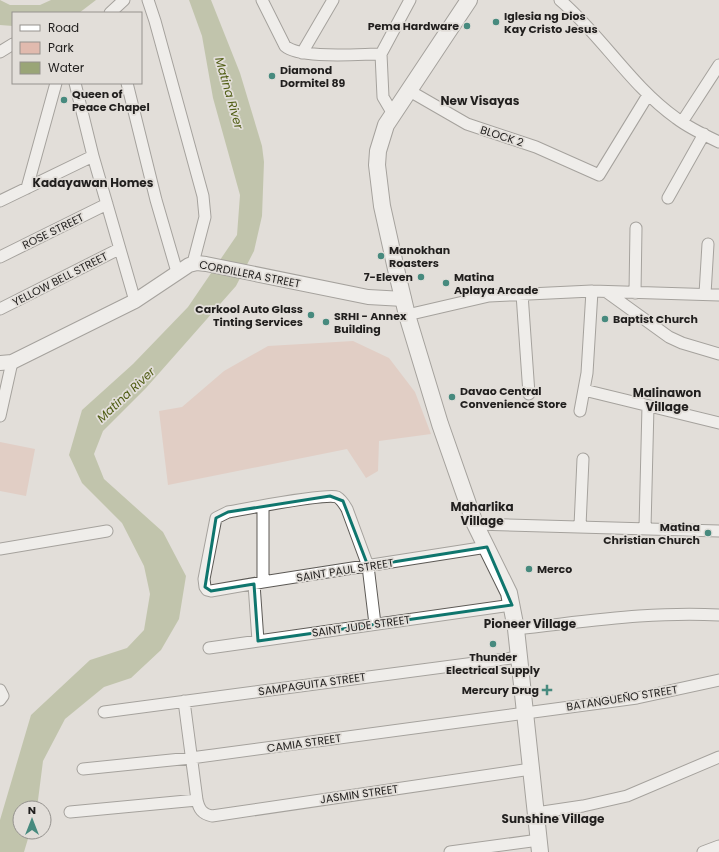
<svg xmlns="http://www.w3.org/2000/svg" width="719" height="852" font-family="Poppins,sans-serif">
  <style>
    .green { fill: #e1baae }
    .water { fill: #9aa577 }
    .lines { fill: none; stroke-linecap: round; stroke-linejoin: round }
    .minor-casing { stroke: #5c5955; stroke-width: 13 }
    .tertiary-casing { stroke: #5c5955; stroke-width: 16 }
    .secondary-casing { stroke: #5c5955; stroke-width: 18 }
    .minor { stroke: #fff; stroke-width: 11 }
    .tertiary { stroke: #fff; stroke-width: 14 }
    .secondary { stroke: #fff; stroke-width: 16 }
    .marked { fill: none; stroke: #0f766e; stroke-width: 3; stroke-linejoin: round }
    .poi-dot { fill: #478a7e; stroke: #e2ded9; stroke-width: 1.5 }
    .labels { text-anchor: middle; stroke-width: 3.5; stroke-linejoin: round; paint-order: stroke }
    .poi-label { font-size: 11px; font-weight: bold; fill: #211f1e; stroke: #e2ded9; text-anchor: start }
    .street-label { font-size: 11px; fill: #211f1e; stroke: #e2ded9 }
    .water-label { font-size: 12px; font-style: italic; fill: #505d14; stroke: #e2ded9 }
    .neighbourhood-label { font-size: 12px; font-weight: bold; fill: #211f1e; stroke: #e2ded9 }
  </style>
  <rect width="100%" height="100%" fill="#e2ded9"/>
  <!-- green -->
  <path class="green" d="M353 341 389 358 415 392 431 434 379 441 378 471 366 478 347 449 168 485 159 411 182 407 224 371 268 346Z
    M0 442 35 449 26 496 0 491Z"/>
  <!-- water -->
  <path class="water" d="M0 0 10 5H40L51 0H96L79 13H13V26L0 25Z
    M189 0H211L240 73 262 146 264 162 262 216 254 251 236 286 146 388 103 431 94 454 104 479 163 532 186 576 179 619 161 650 131 678 104 687 65 719 43 761 37 808H20V832H30L24 852H0V820L31 715 90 660 127 648 144 630 150 594 144 566 122 523 82 483 69 455 82 410 133 364 188 307 237 235 240 195 213 98 202 36Z"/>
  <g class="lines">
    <!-- minor casing -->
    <g class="minor-casing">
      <path id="minor" d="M148 0 155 21 203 196 205 217 193 263
        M262 0 285 46C300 59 359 54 381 54
        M560 0C602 36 631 86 676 118 689 128 704 135 719 142
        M110 13 124 0
        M0 52 13 44
        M302 53 333 0
        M75 83 93 156 135 301
        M127 83 156 200 177 272
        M408 90 467 124 536 147 599 175 648 95
        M393 114 383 97 381 54 410 0
        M682 122 719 65
        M27 188 56 83
        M668 198 704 134
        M0 201 93 156
        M0 257 107 204
        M608 293 669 337 682 343 719 354
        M635 293 636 228
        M522 294 529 394
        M705 294 708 244
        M0 309 119 249
        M407 315 489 296 592 291 719 295
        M584 390 719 423
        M580 411 587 373 592 291
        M0 416 12 362
        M475 524 719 531
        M580 526 583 459
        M645 528 648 406
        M0 549 107 531
        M263 582V506
        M254 584 258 641
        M375 624 368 566 347 509C344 504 342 500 337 497 326 493 245 509 228 512L216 518 204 579 205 587 207 590 211 591 263 582 487 547
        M516 629C584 622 651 611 719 615
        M209 648 512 605
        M0 690 3 696 0 700
        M184 701 197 800C199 809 202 814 212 816L531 769
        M104 712 519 657
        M83 769 191 758 637 698 719 680
        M70 812 197 800
        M536 813 583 806 627 796 719 757
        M450 852 539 840
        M703 852 719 846"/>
    </g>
    <!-- tertiary casing -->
    <g class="tertiary-casing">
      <path id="tertiary" d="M0 363 12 362 135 301 189 265 197 263 206 264 368 297 404 299"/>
    </g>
    <!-- secondary casing -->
    <g class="secondary-casing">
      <path id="secondary" d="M469 0 386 125 378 151 377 165 382 206 396 269 407 315 440 424 475 524 509 593 516 629 540 852"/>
    </g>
    <!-- minor -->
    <use href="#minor" class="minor"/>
    <!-- tertiary -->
    <use href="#tertiary" class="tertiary"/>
    <!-- secondary -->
    <use href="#secondary" class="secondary"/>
  </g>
  <!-- marked area -->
  <path d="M0 0H719V852H0ZM330 496 343 501 368 566 487 547 512 605 258 641 254 584 211 591 205 587 216 518 228 512Z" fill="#e2ded9" fill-opacity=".55" fill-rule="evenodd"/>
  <path class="marked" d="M330 496 343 501 368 566 487 547 512 605 258 641 254 584 211 591 205 587 216 518 228 512Z"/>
  <!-- markers -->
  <g class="poi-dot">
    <circle cx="496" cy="22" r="4"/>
    <circle cx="467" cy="26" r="4"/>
    <circle cx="272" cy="76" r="4"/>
    <circle cx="64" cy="100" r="4"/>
    <circle cx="381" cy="256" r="4"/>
    <circle cx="421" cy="277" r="4"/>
    <circle cx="446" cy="283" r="4"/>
    <circle cx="311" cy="315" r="4"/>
    <circle cx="605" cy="319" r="4"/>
    <circle cx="326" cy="322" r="4"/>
    <circle cx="452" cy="397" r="4"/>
    <circle cx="708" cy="533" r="4"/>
    <circle cx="529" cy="569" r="4"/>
    <circle cx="493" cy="644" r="4"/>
    <path d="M545 684h4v4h4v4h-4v4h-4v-4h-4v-4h4z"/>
  </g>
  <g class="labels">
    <!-- poi labels -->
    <g class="poi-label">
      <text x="504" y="20">Iglesia ng Dios<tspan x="504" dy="13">Kay Cristo Jesus</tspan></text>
      <text x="459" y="30" text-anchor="end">Pema Hardware</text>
      <text x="280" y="74">Diamond<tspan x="280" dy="13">Dormitel 89</tspan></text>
      <text x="72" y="98">Queen of<tspan x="72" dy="13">Peace Chapel</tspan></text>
      <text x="389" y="254">Manokhan<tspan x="389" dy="13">Roasters</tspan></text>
      <text x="413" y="281" text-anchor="end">7-Eleven</text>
      <text x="454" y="281">Matina<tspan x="454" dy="13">Aplaya Arcade</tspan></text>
      <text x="303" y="313" text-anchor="end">Carkool Auto Glass<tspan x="303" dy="13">Tinting Services</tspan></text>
      <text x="334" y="320">SRHI - Annex<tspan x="334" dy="13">Building</tspan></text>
      <text x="613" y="323">Baptist Church</text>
      <text x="460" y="395">Davao Central<tspan x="460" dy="13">Convenience Store</tspan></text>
      <text x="700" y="531" text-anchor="end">Matina<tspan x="700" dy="13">Christian Church</tspan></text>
      <text x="537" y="573">Merco</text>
      <text x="493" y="661" text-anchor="middle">Thunder<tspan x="493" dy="13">Electrical Supply</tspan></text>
      <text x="539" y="694" text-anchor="end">Mercury Drug</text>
    </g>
    <!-- street labels -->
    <g class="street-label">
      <text transform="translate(502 136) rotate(18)" y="4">BLOCK 2</text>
      <text transform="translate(53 231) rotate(-26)" y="4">ROSE STREET</text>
      <text transform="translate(250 274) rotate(11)" y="4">CORDILLERA STREET</text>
      <text transform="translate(60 279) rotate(-27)" y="4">YELLOW BELL STREET</text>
      <text transform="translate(345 570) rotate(-9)" y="4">SAINT PAUL STREET</text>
      <text transform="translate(361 626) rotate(-8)" y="4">SAINT JUDE STREET</text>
      <text transform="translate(312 684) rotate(-8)" y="4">SAMPAGUITA STREET</text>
      <text transform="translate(622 698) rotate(-9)" y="4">BATANGUEÑO STREET</text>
      <text transform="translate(304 743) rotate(-8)" y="4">CAMIA STREET</text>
      <text transform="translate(359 794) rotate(-8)" y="4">JASMIN STREET</text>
    </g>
    <!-- water labels -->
    <g class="water-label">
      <text transform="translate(229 93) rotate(74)" y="4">Matina River</text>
      <text transform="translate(126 395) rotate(-43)" y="4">Matina River</text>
    </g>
    <!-- neighbourhood labels -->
    <g class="neighbourhood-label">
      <text x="480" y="105">New Visayas</text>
      <text x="93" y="187">Kadayawan Homes</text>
      <text x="667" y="397">Malinawon<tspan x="667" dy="14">Village</tspan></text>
      <text x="482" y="511">Maharlika<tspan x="482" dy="14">Village</tspan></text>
      <text x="530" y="628">Pioneer Village</text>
      <text x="553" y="823">Sunshine Village</text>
    </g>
  </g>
  <!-- legend -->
  <rect x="12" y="12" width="130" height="72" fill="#e2ded9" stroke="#95928e"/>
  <rect x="20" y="25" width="20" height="6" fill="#ffffff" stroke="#95928e"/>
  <text x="48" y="32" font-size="12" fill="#211f1e">Road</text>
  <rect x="20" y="42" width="20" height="12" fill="#e1baae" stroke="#95928e"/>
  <text x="48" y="52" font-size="12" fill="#211f1e">Park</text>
  <rect x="20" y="62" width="20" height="12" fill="#9aa577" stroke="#95928e"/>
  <text x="48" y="72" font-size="12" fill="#211f1e">Water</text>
  <!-- north arrow -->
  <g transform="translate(32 820)"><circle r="19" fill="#e2ded9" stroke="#95928e"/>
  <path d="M0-3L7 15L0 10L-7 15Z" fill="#478a7e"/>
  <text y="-6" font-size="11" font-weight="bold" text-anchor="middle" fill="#211f1e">N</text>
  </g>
</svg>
